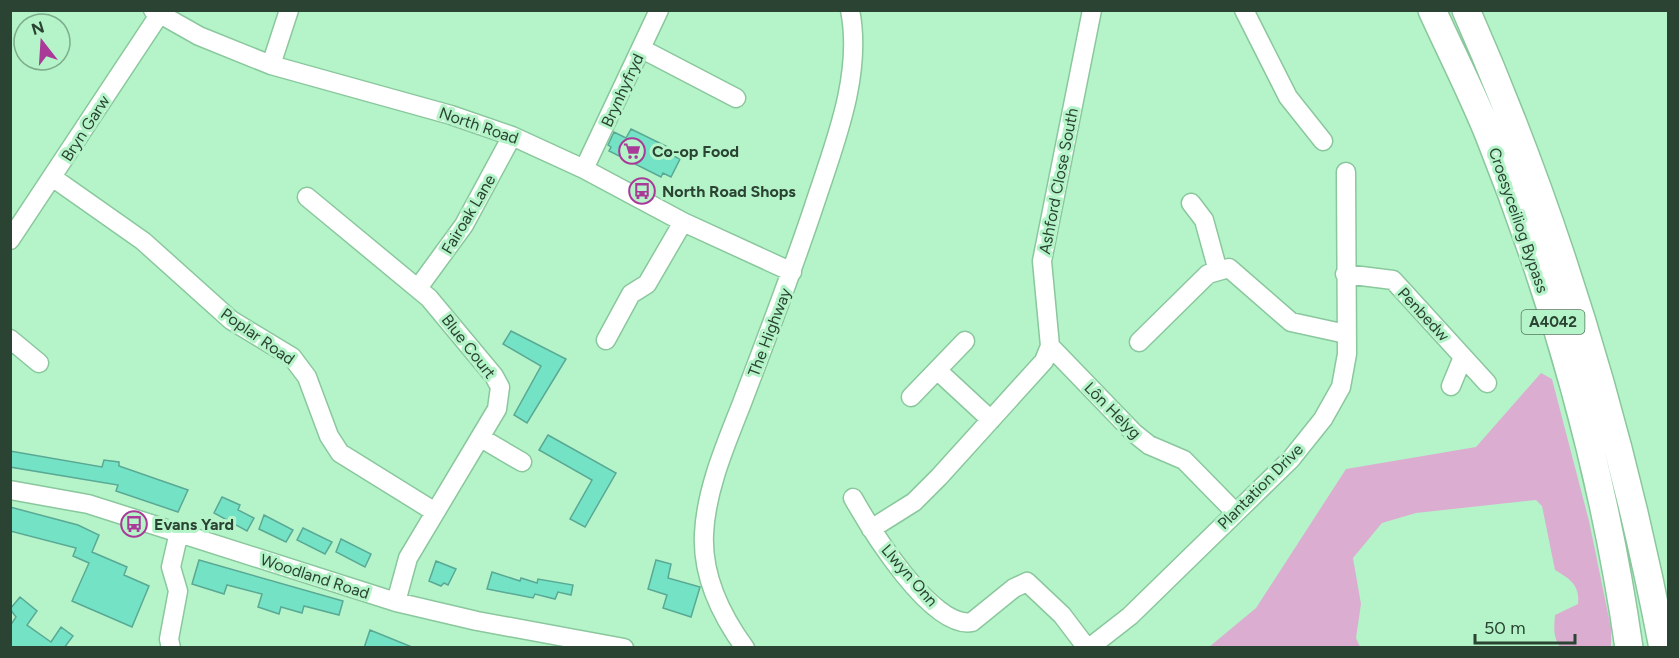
<svg xmlns="http://www.w3.org/2000/svg" width="1679" height="658" font-family="Figtree,sans-serif">
  <style>
    .green { fill: #dbaed1 }
    .building { fill: #74e2c5; stroke: #59a994; stroke-width: 1.5 }
    .lines { fill: none; stroke-linecap: round; stroke-linejoin: round }
    .minor-casing { stroke: #8ac79d; stroke-width: 21 }
    .highway-casing { stroke: #8ac79d; stroke-width: 30 }
    .minor { stroke: #fff; stroke-width: 18 }
    .highway { stroke: #fff; stroke-width: 27 }
    .labels { text-anchor: middle; stroke-width: 6; stroke-linejoin: round; paint-order: stroke }
    .shield { fill: #b5f4c9; stroke: #54785f; stroke-width: 1.5 }
    .shield-label { font-size: 15px; font-weight: bold; fill: #2a4332 }
    .street-label { font-size: 16px; fill: #2a4332; stroke: #b5f4c9 }
    .poi-label { font-size: 16px; font-weight: bold; fill: #2a4332; stroke: #b5f4c9; text-anchor: start }
  </style>
  <rect width="100%" height="100%" fill="#b5f4c9"/>
  <!-- green -->
  <path class="green" d="M1541 373 1552 379 1589 521 1611 628V647H1560C1553 637 1554 627 1555 615L1578 604C1580 585 1570 579 1555 570L1542 506 1536 500 1416 513 1382 523 1353 558 1361 604 1356 638 1360 647H1209L1256 608 1346 469 1476 447Z"/>
  <!-- building -->
  <path class="building" d="M631 129 670 148 667 153 680 159 671 177 663 173 661 177 609 151 611 147 608 145 614 132 626 138Z
    M511 331 566 359 527 423 514 415 541 366 503 344Z
    M548 435 616 473 585 527 570 519 592 480 539 450Z
    M10 451 102 467 104 460 119 462V466L188 490 178 512 116 491 118 485 10 467Z
    M222 497 240 505 238 510 254 518 247 531 214 513Z
    M10 507 78 525 99 535 92 552 127 567 124 575 149 586 132 627 72 601 89 563 73 556 76 548 10 531Z
    M264 515 293 530 286 542 259 529Z
    M303 528 332 542 325 554 297 540Z
    M341 539 371 554 365 567 336 552Z
    M199 560 343 601 339 615 304 606 302 613 281 607 279 614 258 607 262 594 227 585 224 594 192 584Z
    M656 560 671 564 668 578 700 587 691 617 663 608 667 595 648 589Z
    M436 561 456 569 448 585 444 583 441 586 429 581Z
    M492 572 520 581 521 578 537 583 538 579 573 585 571 595 558 592 555 599 535 594 533 598 487 589Z
    M20 597 37 611 27 625 51 642 61 627 73 636 64 648H10V626L16 617 10 609Z
    M370 630 412 647V648H364Z"/>
  <g class="lines">
    <!-- minor casing -->
    <g class="minor-casing">
      <path id="minor" d="M153 10 199 36 271 65 451 115 512 136 584 169 683 222 792 272
        M1244 10 1288 97 1323 141
        M642 49 736 98
        M271 65 289 10
        M584 169 659 10
        M52 177 143 241 231 320 292 357 307 377 329 436 340 453 435 512
        M307 197 429 298 494 376 500 387 497 409 408 558 396 602
        M1191 203 1204 220 1218 271
        M10 240 159 15
        M1345 274 1393 280 1487 383
        M418 288 464 225 512 136
        M10 339 39 363
        M606 340 631 294 647 284 683 222
        M1139 342 1208 274 1229 268 1291 322 1346 334
        M1050 346 1134 433 1149 445 1184 460 1235 512
        M937 370 991 420
        M1451 386 1463 357
        M911 397 965 341
        M481 438 522 462
        M10 490 88 504 396 602 477 621 624 648
        M853 498C870 528 932 630 972 622L1014 588 1027 582 1062 615 1087 648
        M871 529 914 502 939 477 1044 361 1050 346 1042 261 1092 10
        M171 648 169 639 178 591 171 567 179 532
        M745 648C721 615 702 575 704 534 706 489 726 444 742 403 767 337 792 272 814 206 834 145 863 75 850 10
        M1089 648 1130 616 1291 459 1323 419 1341 387 1347 354 1346 172"/>
    </g>
    <!-- highway casing -->
    <g class="highway-casing">
      <path id="highway" d="M1432 10C1451 52 1472 93 1489 135 1554 298 1604 473 1629 648
        M1466 10C1556 214 1621 429 1663 648"/>
    </g>
    <!-- minor -->
    <use href="#minor" class="minor"/>
    <!-- highway -->
    <use href="#highway" class="highway"/>
  </g>
  <!-- icons -->
  <defs>
    <g id="supermarket-ring" transform="scale(1.35)"><circle r="9.5" fill="#b5f4c9" stroke="#a93a98" stroke-width="1.5"/><path d="M-6-5.5h2.5l.6 2H6L4.5 2H-2.5L-4.4-4H-6ZM-1.5 3.2a1.3 1.3 0 1 0 .1 0ZM3 3.2a1.3 1.3 0 1 0 .1 0Z" fill="#a93a98"/></g>
    <g id="bus-ring" transform="scale(1.35)"><circle r="9.5" fill="#b5f4c9" stroke="#a93a98" stroke-width="1.5"/><path d="M-5-6H5V4H4V6H2V4H-2V6H-4V4H-5ZM-3.5-4V0h7V-4ZM-3.5 1.2v1.5H-2V1.2ZM2 1.2v1.5H3.5V1.2Z" fill="#a93a98"/></g>
  </defs>
  <g fill-rule="evenodd">
    <use href="#supermarket-ring" x="632" y="151"/>
    <use href="#bus-ring" x="642" y="191"/>
    <use href="#bus-ring" x="134" y="524"/>
  </g>
  <g class="labels">
    <!-- shield labels -->
    <rect class="shield" x="1521.5" y="310" width="63" height="24" rx="4.5"/>
    <g class="shield-label">
      <text x="1553" y="327">A4042</text>
    </g>
    <!-- street labels -->
    <g class="street-label">
      <text transform="translate(622 90) rotate(-65)" y="6">Brynhyfryd</text>
      <text transform="translate(479 125) rotate(19)" y="6">North Road</text>
      <text transform="translate(85 128) rotate(-57)" y="6">Bryn Garw</text>
      <text transform="translate(1058 181) rotate(-79)" y="6">Ashford Close South</text>
      <text transform="translate(468 214) rotate(-59)" y="6">Fairoak Lane</text>
      <text transform="translate(1519 220) rotate(71)" y="6">Croesyceiliog Bypass</text>
      <text transform="translate(1424 314) rotate(47)" y="6">Penbedw</text>
      <text transform="translate(769 332) rotate(-69)" y="6">The Highway</text>
      <text transform="translate(258 336) rotate(35)" y="6">Poplar Road</text>
      <text transform="translate(469 346) rotate(52)" y="6">Blue Court</text>
      <text transform="translate(1113 410) rotate(45)" y="6">Lôn Helyg</text>
      <text transform="translate(1260 486) rotate(-45)" y="6">Plantation Drive</text>
      <text transform="translate(910 575) rotate(49)" y="6">Llwyn Onn</text>
      <text transform="translate(315 576) rotate(18)" y="6">Woodland Road</text>
    </g>
    <!-- poi labels -->
    <g class="poi-label">
      <text x="652" y="157">Co-op Food</text>
      <text x="662" y="197">North Road Shops</text>
      <text x="154" y="530">Evans Yard</text>
    </g>
  </g>
  <!-- border -->
  <rect width="1679" height="658" fill="none" stroke="#2a4332" stroke-width="24"/>
  <!-- north arrow -->
  <g transform="translate(42 42) rotate(343)"><circle r="28" fill="#b5f4c9" stroke="#7dad8d" stroke-width="1.5"/>
  <path d="M0-4.5L10 22L0 15L-10 22Z" fill="#a93a98"/>
  <text y="-9" font-size="16" font-weight="bold" text-anchor="middle" fill="#2a4332">N</text>
  </g>
  <!-- scale -->
  <path d="M1475 634v9h100v-9" fill="none" stroke="#2a4332" stroke-width="3"/>
  <text x="1484" y="634" font-size="18" fill="#2a4332" stroke="#b5f4c9" stroke-width="4.5" paint-order="stroke">50 m</text>
</svg>
